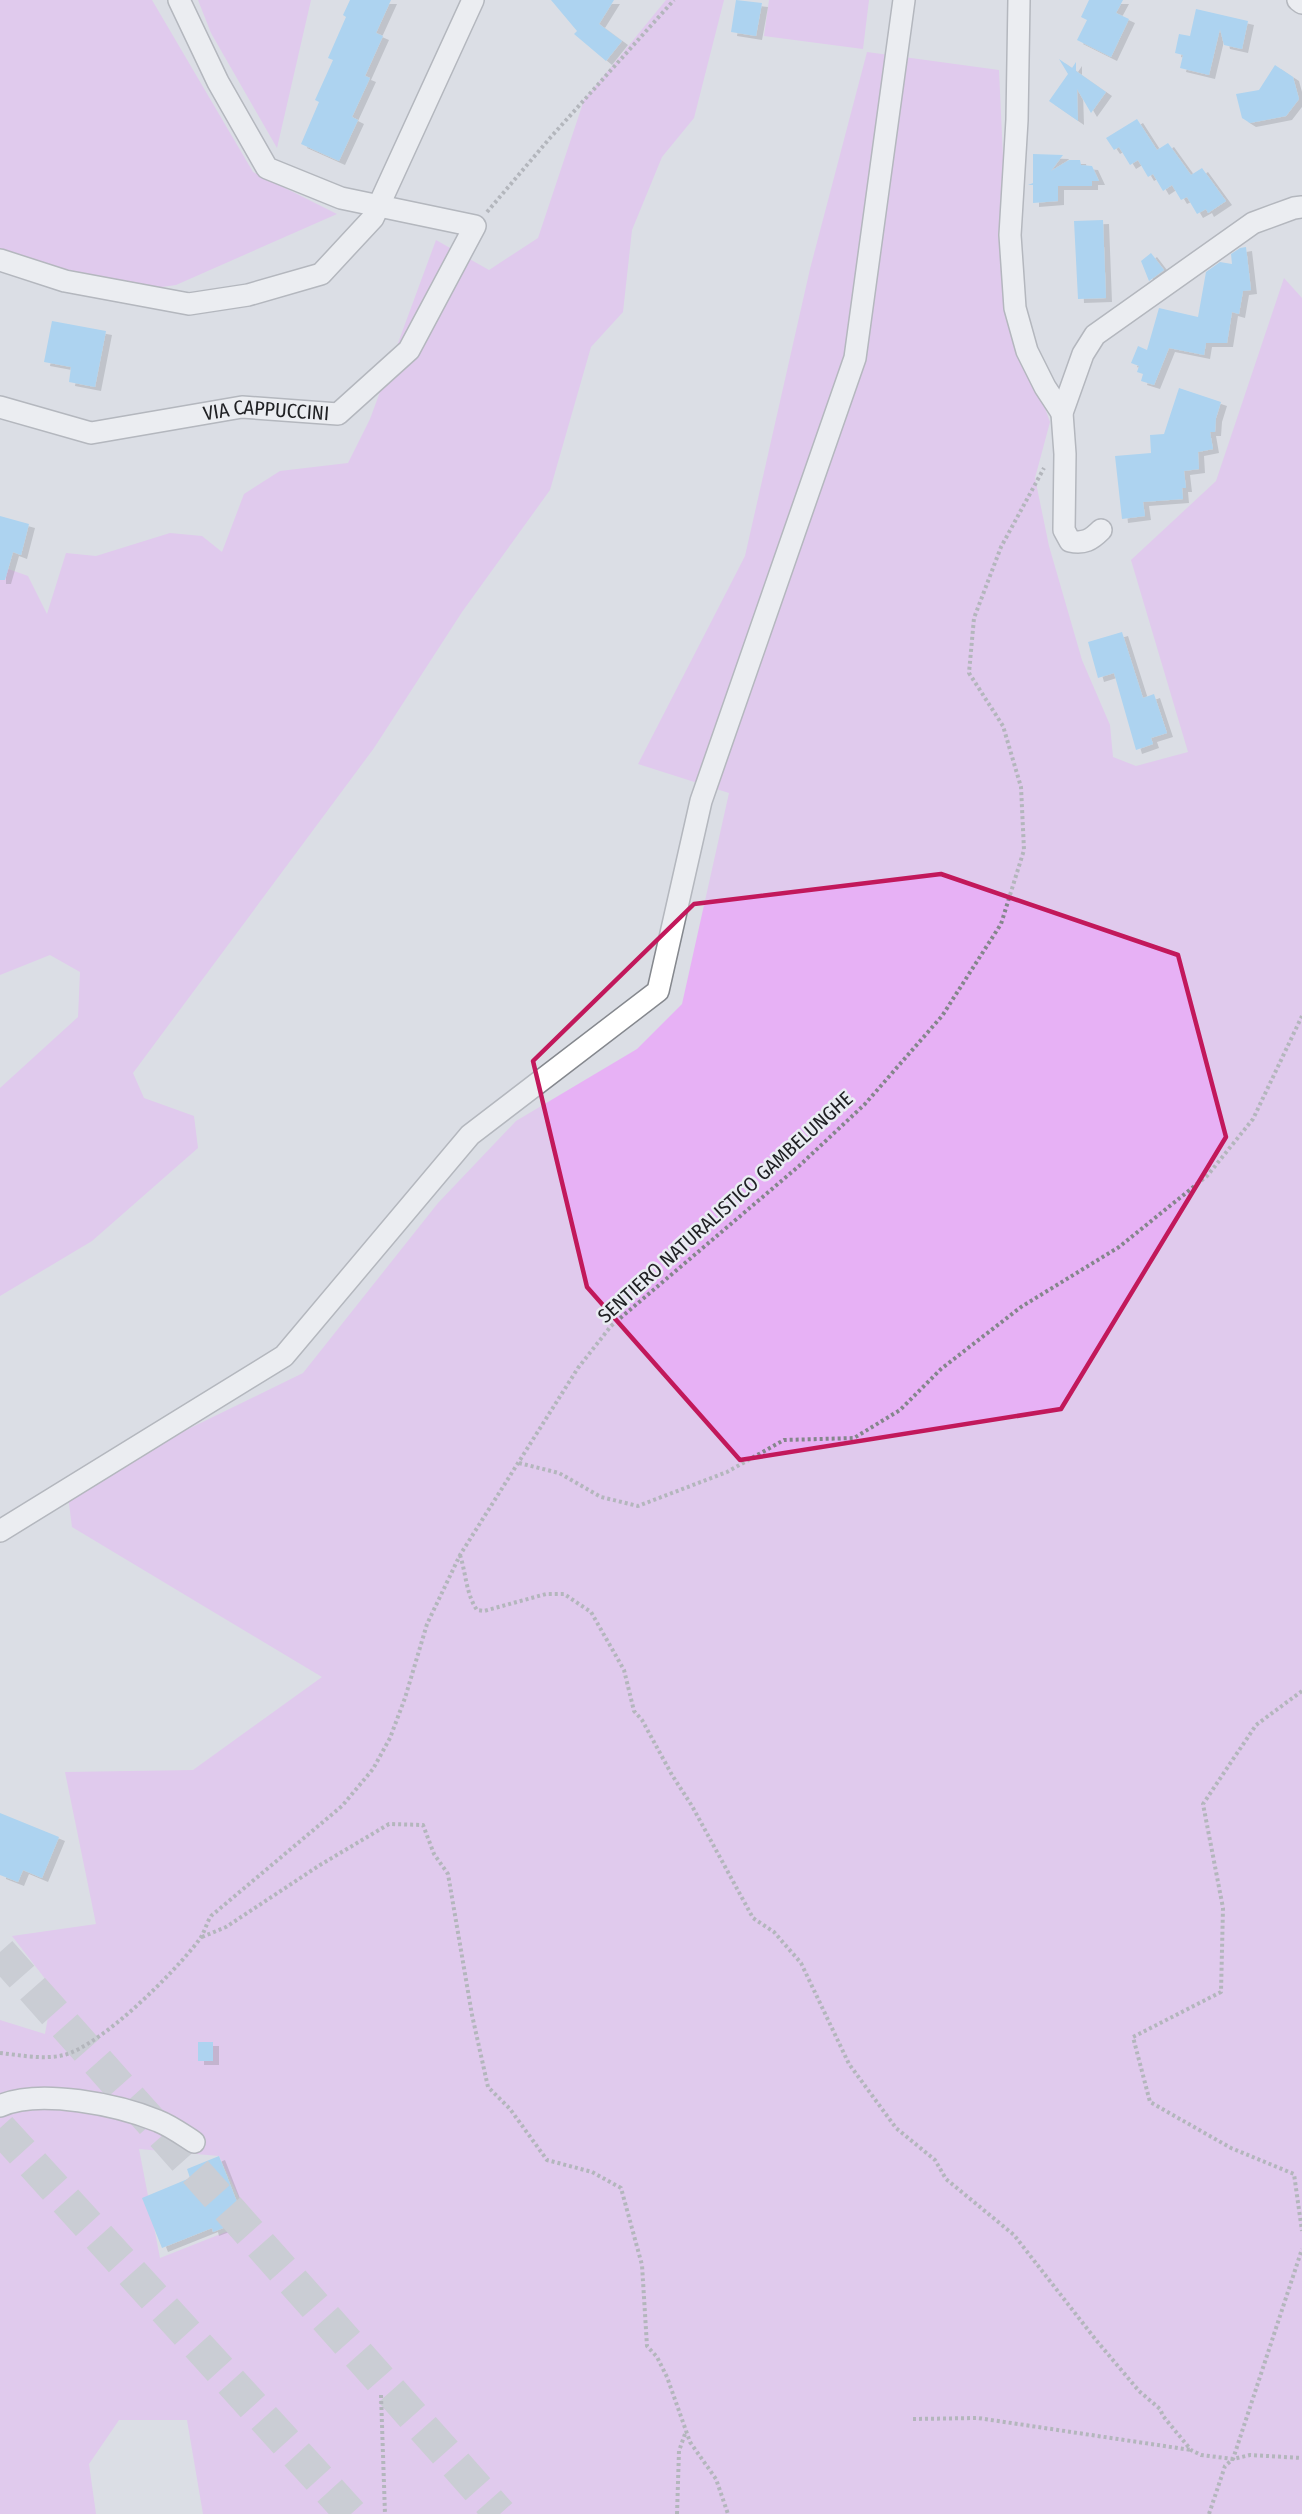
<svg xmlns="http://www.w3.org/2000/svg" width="1302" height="2514" font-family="'Fira Sans Condensed',sans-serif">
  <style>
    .green { fill: #e7b1f5; fill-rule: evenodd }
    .building { fill: #76c6fc; filter: url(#shadow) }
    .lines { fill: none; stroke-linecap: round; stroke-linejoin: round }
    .trunk-tunnel { stroke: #b6b8be; stroke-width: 33; stroke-dasharray: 33 16; stroke-linecap: butt }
    .minor-casing { stroke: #85888e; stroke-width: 24 }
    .path { stroke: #84868b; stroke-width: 4; stroke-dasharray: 3 3; stroke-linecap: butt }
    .minor { stroke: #fff; stroke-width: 21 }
    .marked { fill: none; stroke: #c2185b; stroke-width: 4.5; stroke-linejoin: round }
    .labels { text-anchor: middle; stroke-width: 5; stroke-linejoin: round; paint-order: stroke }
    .street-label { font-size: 20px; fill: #202124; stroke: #e9ecf2 }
  </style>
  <defs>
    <filter id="shadow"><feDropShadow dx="6" dy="4" stdDeviation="0" flood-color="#0004"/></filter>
  </defs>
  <rect width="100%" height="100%" fill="#dbdee5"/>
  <!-- green -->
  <path class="green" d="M0 0H152L253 172 337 214 176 285 147 289 0 263Z
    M198 0H311L277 148 211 33Z
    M666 0H724L694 118 662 157 632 230 623 312 591 347 550 490 462 612 374 748 133 1073 144 1098 194 1116 198 1148 92 1241 0 1296V1088L78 1017 80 972 50 955 0 975V566L28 576 47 614 66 553 96 556 170 533 202 536 222 552 244 494 280 471 348 463 370 419 436 240 489 270 538 238 584 100Z
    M769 0H869L863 49 764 36Z
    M867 52 999 70 1010 311 1050 422 1035 478 1049 546 1082 660 1110 725 1113 757 1136 766 1188 752 1131 560 1216 481 1284 278 1302 298V2514H203L187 2420H119L89 2464 96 2514H0V2020L45 2034 53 1989 12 1936 96 1924 65 1772 193 1770 322 1677 72 1527 67 1488 303 1373 438 1203 516 1121 637 1049 682 1004 729 793 638 764 745 556 810 269ZM139 2149 219 2156 251 2222 160 2258Z"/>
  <!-- building -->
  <path class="building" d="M350 0H391L376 33 383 36 365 76 370 78 352 117 358 120 339 161 301 144 319 102 315 100 333 60 328 58 346 17 343 15Z
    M551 0H614L599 24 622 41 606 61 574 34 577 31Z
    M736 0 762 3 756 36 731 32Z
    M1089 0H1123L1116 13 1129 19 1111 57 1077 40 1087 20 1081 17Z
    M1196 9 1248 21 1242 49 1224 45 1220 29 1209 75 1180 68 1183 55 1175 53 1179 34 1190 36Z
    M1059 59 1072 68 1076 62V71L1106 92 1091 113 1077 89 1078 121 1049 101 1068 74Z
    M1275 65 1293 77 1299 99 1286 116 1250 123 1242 118 1236 94 1259 90Z
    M1137 119 1157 150 1168 143 1191 175 1202 168 1226 201 1208 213 1206 209 1197 214 1187 197 1181 200 1172 185 1163 191 1153 174 1148 177 1138 160 1130 165 1119 147 1114 150 1106 138Z
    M1033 154 1063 155 1051 171 1069 160H1080L1081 165 1092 166 1099 181H1092V186H1058V201L1033 203V185H1028L1033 183Z
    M1103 220 1106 298 1078 299 1074 221Z
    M1246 247 1251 290 1243 291 1239 314 1232 312 1227 343H1206L1204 355 1169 348 1154 385 1141 381 1143 374 1137 372 1139 366 1131 363 1138 346 1147 350 1159 308 1198 317 1206 272 1220 262 1232 264 1231 254 1240 248Z
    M1151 253 1164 270 1149 281 1141 261Z
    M52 321 106 331 95 387 69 382 71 367 44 362Z
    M1179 388 1221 402 1216 418 1215 432H1210L1213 449 1198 452 1199 469 1184 471 1186 488H1182L1183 499 1143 502 1145 516 1122 519 1115 456 1151 453 1150 435 1164 434Z
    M0 516 29 524 21 555 13 552 5 580H0Z
    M1122 632 1143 698 1154 694 1167 733 1151 738 1153 744 1136 750 1114 673 1098 678 1088 642Z
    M0 1813 59 1837 42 1878 23 1870 18 1882 0 1875Z
    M198 2042H213V2061H198Z
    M219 2156 244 2220 213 2232 212 2228 162 2248 142 2198 190 2178 187 2169Z"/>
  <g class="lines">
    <!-- trunk-tunnel -->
    <path class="trunk-tunnel" d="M0 1952 500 2514
      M0 2128 351 2514"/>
    <!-- minor casing -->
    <g class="minor-casing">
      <g id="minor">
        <path d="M1019 0 1017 120 1010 235 1015 308 1027 351 1045 387 1062 413"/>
        <path d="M1298 0 1302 3"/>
        <path d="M0 260 65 281 189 304 248 295 321 274 373 218 473 0"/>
        <path id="s1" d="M0 407 91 433 242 407 338 414 409 350 475 226 341 198 267 168 218 82 179 0"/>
        <path d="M1101 530C1091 540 1084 544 1070 541L1064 530 1065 454 1062 413 1083 354 1095 335 1253 223 1294 208 1302 207"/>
        <path d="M0 1531 284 1356 470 1135 658 991 701 801 855 358 904 0"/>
        <path d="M0 2106C39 2088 119 2105 158 2121 171 2126 183 2135 194 2142"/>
      </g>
    </g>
    <!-- path -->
    <path class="path" d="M487 212 550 138 674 0
      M519 1463 559 1473 601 1497 638 1506 727 1472 784 1440 854 1438 900 1410 941 1369 1021 1307 1119 1247 1207 1176 1253 1119 1302 1016
      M460 1555C466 1573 466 1594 477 1610L484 1611 546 1594H564L591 1612 624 1670 634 1711 642 1720 672 1775 692 1806 753 1918 774 1932 801 1963 849 2064 896 2128 935 2160 946 2179 1014 2235 1096 2340 1139 2391 1160 2409 1163 2416 1191 2450 1201 2455 1233 2459 1250 2455 1302 2458
      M1302 1691 1256 1725 1203 1804 1223 1908 1221 1992 1133 2037 1150 2102 1231 2148 1294 2174 1302 2231
      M202 1937 226 1927 320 1865 389 1824 423 1825 434 1854 448 1874 472 2015 488 2087 510 2109 547 2160 592 2172 621 2188 642 2265 647 2346 657 2357 667 2377 690 2442 716 2479 728 2514
      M0 2053C20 2055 44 2060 64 2055 102 2045 175 1972 199 1940 204 1934 206 1924 211 1916L342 1806 373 1769 390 1738 405 1698 427 1624 460 1555 578 1368 611 1326 799 1166 865 1104 942 1016 1001 924 1024 850 1021 787 1003 726 969 673 974 618 1001 547 1044 468
      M381 2395 385 2514
      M913 2419 978 2418 1191 2450
      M677 2514 679 2451 686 2431
      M1209 2514 1225 2466 1233 2459 1302 2249"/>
    <!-- minor -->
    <use href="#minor" class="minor"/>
  </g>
  <!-- marked area -->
  <path d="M0 0H1302V2514H0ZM941 874 1178 955 1226 1137 1061 1409 740 1460 587 1287 533 1061 694 904Z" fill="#dbdee5" fill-opacity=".55" fill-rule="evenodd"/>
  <path class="marked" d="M941 874 1178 955 1226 1137 1061 1409 740 1460 587 1287 533 1061 694 904Z"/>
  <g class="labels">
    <!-- street labels -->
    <g class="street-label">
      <text dy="7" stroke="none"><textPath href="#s1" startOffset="272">VIA CAPPUCCINI</textPath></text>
      <text transform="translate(725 1207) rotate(-42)" y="7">SENTIERO NATURALISTICO GAMBELUNGHE</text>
    </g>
  </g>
</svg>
